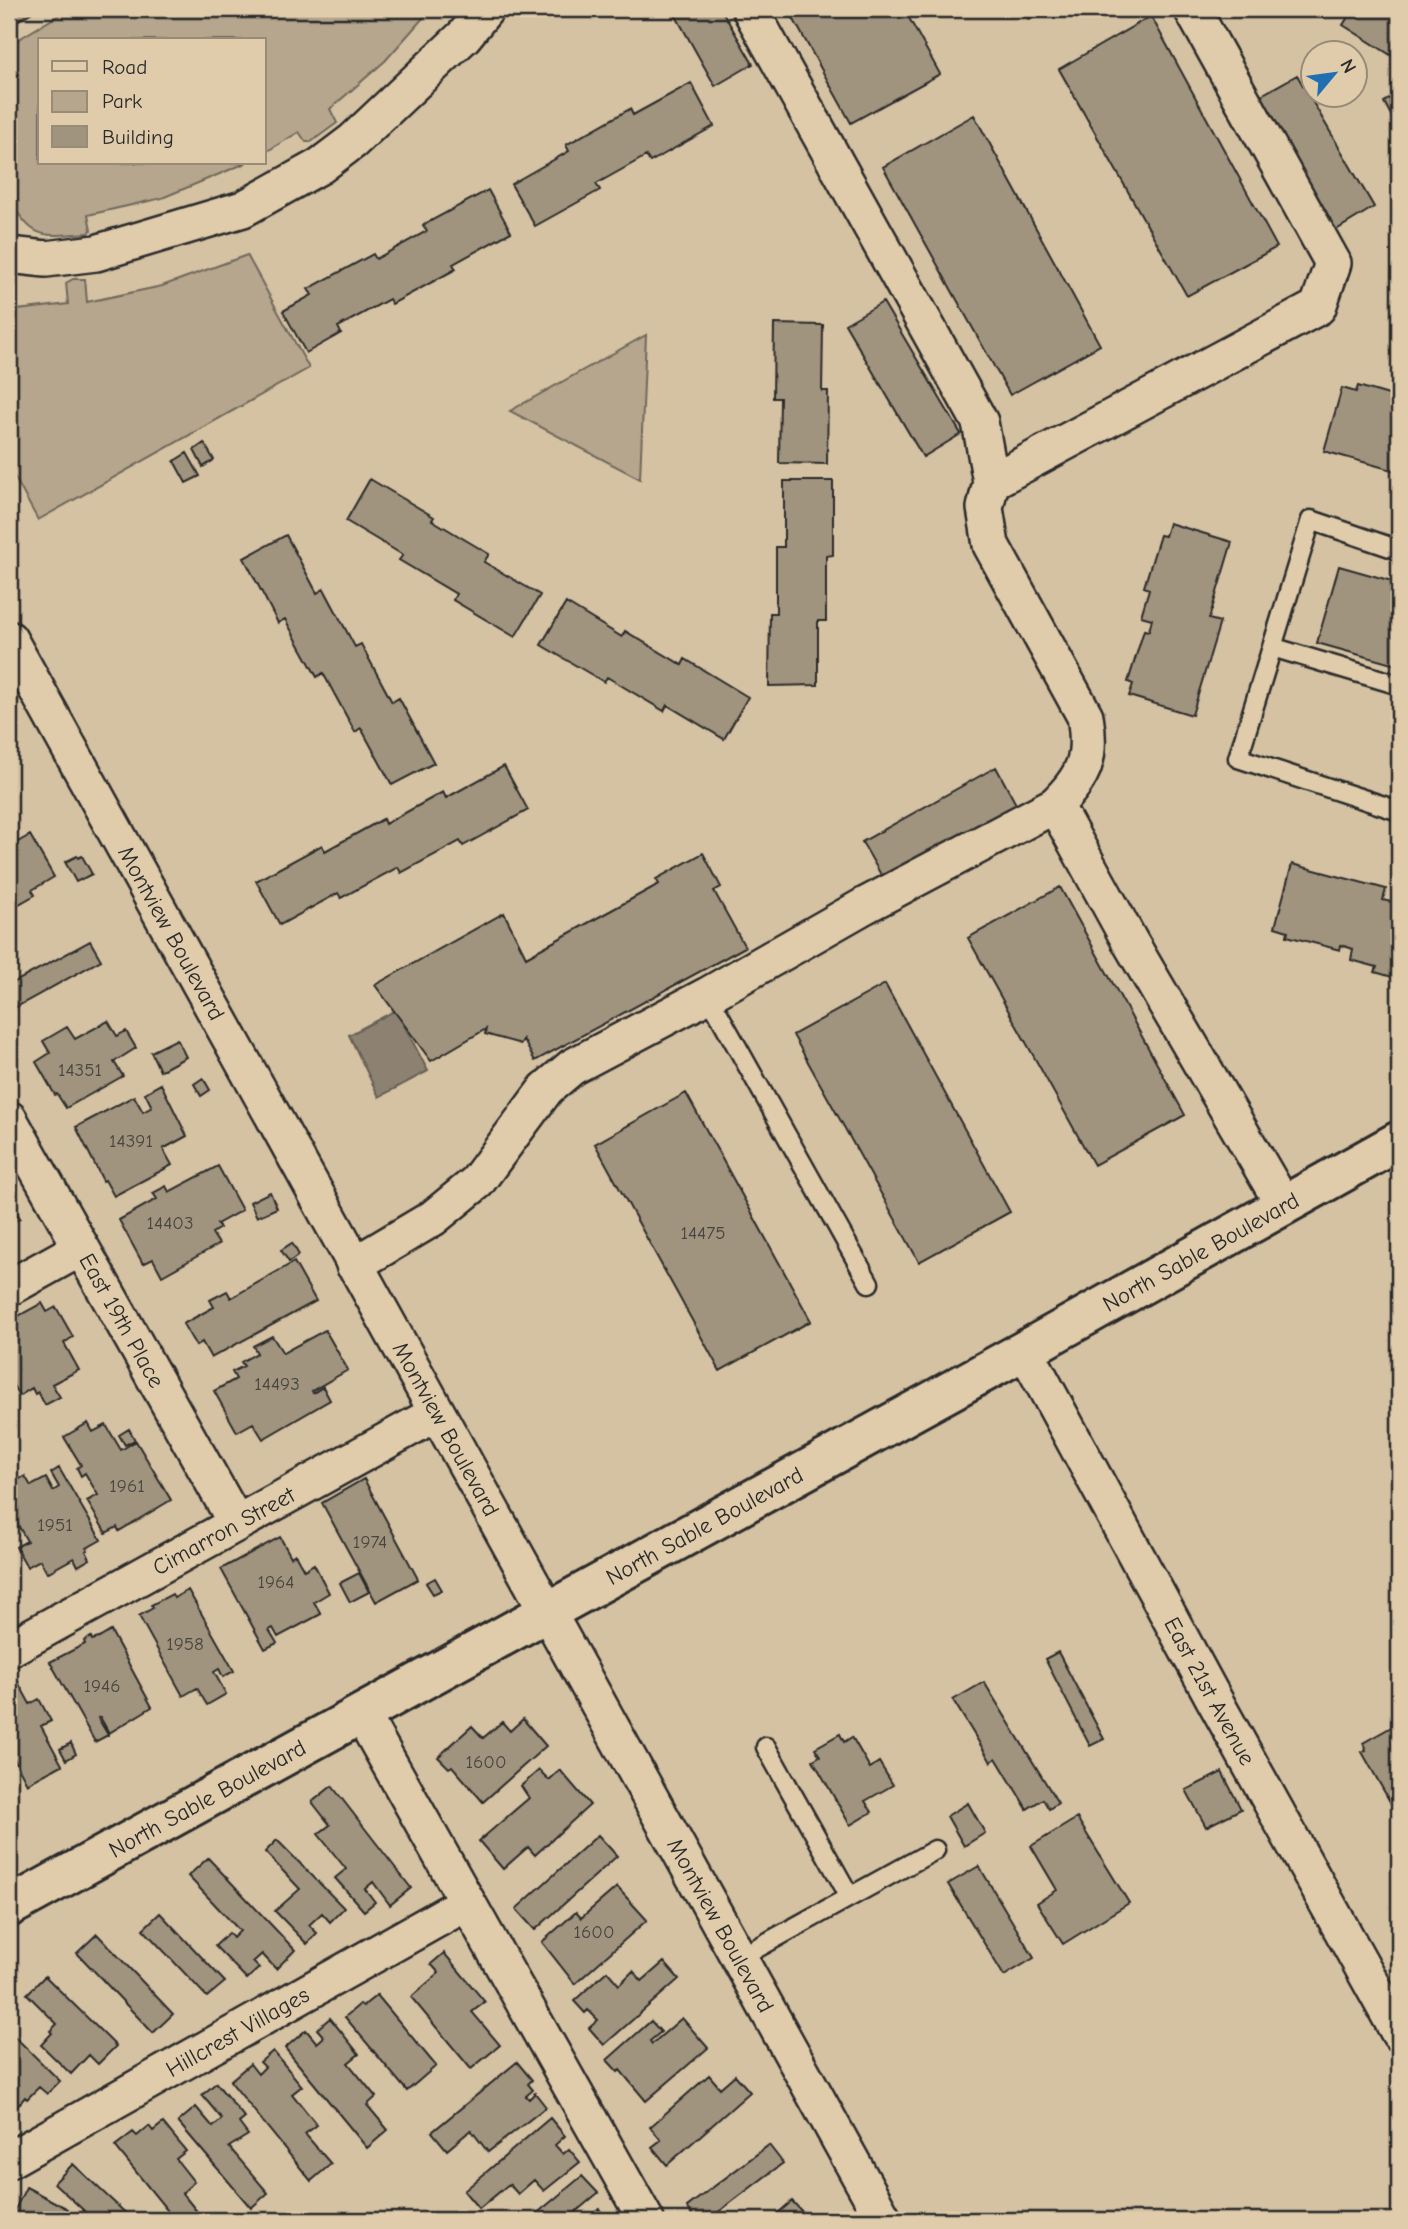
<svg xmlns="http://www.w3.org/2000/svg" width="1408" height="2229" font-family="'Comic Neue',sans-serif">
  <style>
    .green { fill: #b5a68d; stroke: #70685c; stroke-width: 2 }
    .water { fill: #8d8271; stroke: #665f55; stroke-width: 2 }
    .building { fill: #a1947e; stroke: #2b2b2b; stroke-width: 2 }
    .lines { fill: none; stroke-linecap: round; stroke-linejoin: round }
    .lane-casing { stroke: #2b2b2b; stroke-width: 23 }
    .street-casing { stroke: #2b2b2b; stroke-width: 40 }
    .secondary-casing { stroke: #2b2b2b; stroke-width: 44 }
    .lane { stroke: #e0ccab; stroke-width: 18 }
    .street { stroke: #e0ccab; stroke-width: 35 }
    .secondary { stroke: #e0ccab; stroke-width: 38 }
    .labels { text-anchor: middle; stroke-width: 6; stroke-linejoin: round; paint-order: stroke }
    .number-label { font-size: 19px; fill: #484540 }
    .street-label { font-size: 23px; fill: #2b2b2b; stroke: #e0ccab }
  </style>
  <rect width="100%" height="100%" fill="#d5c2a3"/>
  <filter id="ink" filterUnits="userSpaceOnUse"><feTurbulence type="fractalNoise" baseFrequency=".0143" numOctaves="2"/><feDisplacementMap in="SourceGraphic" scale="14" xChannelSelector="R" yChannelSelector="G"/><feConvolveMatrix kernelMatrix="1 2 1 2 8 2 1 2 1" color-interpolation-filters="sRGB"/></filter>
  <g filter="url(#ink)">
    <!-- green -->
    <path class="green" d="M69 9H431L385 61 330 109 337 123 311 142H306L299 132 264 153V40H40V163H246L162 198 88 215 91 230 89 233C42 236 35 242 9 199V45Z
      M247 255 309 368 38 520 9 467V311L68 304 66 283 73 279H85L87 302 162 286Z
      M646 335 640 479 510 411Z"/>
    <!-- water -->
    <path class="water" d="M396 1010 428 1071 379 1097 349 1035Z"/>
    <!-- building -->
    <path class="building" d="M9 9H37L9 26Z
      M672 9H721L753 64 715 86Z
      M788 9H904L940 74 851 123Z
      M1023 9H1049L1029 20Z
      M1353 9H1399V55L1397 59 1343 25Z
      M1151 16 1277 247 1187 296 1059 69Z
      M1297 75 1374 207 1336 230 1258 97Z
      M691 83 714 126 650 162 646 156 596 184 600 190 535 226 511 184 569 151 566 145 630 109 633 115Z
      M1399 93V130L1384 102Z
      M974 115 1100 345 1010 395 883 167Z
      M488 190 511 232 453 264 456 269 392 304 389 299 338 327 341 333 306 353 283 311 312 295 308 289 373 254 376 259 427 231 423 225Z
      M883 302 961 434 923 457 845 324Z
      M774 324 823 325 822 391H828L827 464 779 463 780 398H773Z
      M1358 386 1399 398V472L1324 451 1342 388 1356 392Z
      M204 443 214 460 203 467 194 450Z
      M187 453 200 476 186 483 174 461Z
      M370 479 434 517 432 520 489 554 484 562 540 595 515 637 453 600 456 594 399 560 403 555 346 521Z
      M784 481H833V555L826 556V621H818V685L769 686 770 613H776V547H784Z
      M1169 523 1232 542 1209 619 1220 622 1192 715 1129 696 1133 684 1128 682 1144 630 1149 631 1152 619 1141 616 1149 589 1144 587 1160 535 1165 536Z
      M286 535 317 593 324 589 355 647 361 644 392 702 399 698 434 763 392 785 361 728 355 732 323 673 317 677 285 619 278 623 244 558Z
      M1339 566 1399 583V666L1317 643Z
      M566 603 622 637 625 631 682 665 685 659 748 697 724 739 667 705 664 711 607 677 604 682 541 645Z
      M504 766 528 810 463 846 460 841 401 873 398 867 341 898 338 893 280 925 256 881 322 845 325 851 383 819 385 824 443 792 446 798Z
      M996 767 1017 806 884 880 862 842Z
      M30 835 54 877 32 890 35 895 17 905 14 899 9 902V847Z
      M703 853 721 887 714 891 745 947 535 1061 523 1039 521 1044 485 1034 486 1029 431 1061 375 985 504 913 526 957 659 884 656 879Z
      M77 856 78 858 82 856 92 874 76 882 65 862Z
      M1292 864 1386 889 1383 900 1399 904V979L1375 972 1377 967 1351 960 1353 949 1341 945 1340 950 1287 936 1288 931 1275 927Z
      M1060 887 1185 1115 1094 1165 968 938Z
      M90 941 101 960 9 1011V985Z
      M885 984 1010 1212 919 1262 793 1035Z
      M108 1021 117 1036 126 1031 136 1048 114 1062 123 1076 66 1108 57 1094 55 1095 36 1062 50 1053 43 1041 67 1027 75 1039Z
      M177 1039 186 1057 160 1071 151 1052Z
      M203 1078 210 1090 201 1096 194 1084Z
      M161 1084 187 1136 163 1149 172 1165 114 1196 105 1180 103 1181 76 1127 134 1096 143 1112 152 1107 145 1093Z
      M686 1093 811 1321 720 1371 595 1144Z
      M218 1166 242 1210 217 1224 220 1228 212 1233 219 1244 162 1276 153 1259 143 1264 119 1220 157 1199 153 1193 166 1186 169 1192Z
      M270 1192 277 1208 257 1217 250 1202Z
      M9 1198 20 1218 9 1225Z
      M292 1243 299 1255 289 1262 281 1250Z
      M294 1262 316 1301 211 1358 202 1342 196 1346 183 1324 214 1307 210 1300 227 1291 231 1298Z
      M42 1303 47 1312 56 1307 73 1337 64 1343 79 1370 52 1384 60 1397 45 1405 38 1392 35 1394 32 1388 19 1396 9 1378V1321Z
      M325 1330 348 1370 312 1391 313 1393 323 1387 330 1400 263 1439 253 1423 237 1432 214 1391 236 1379 232 1372 244 1366 241 1362 257 1353 253 1346 272 1336 283 1353Z
      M88 1423 93 1432 106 1425 121 1450 136 1441 171 1500 119 1531 117 1527 106 1533 87 1501 98 1495 85 1473 81 1476 77 1468 81 1465 64 1437Z
      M129 1429 135 1440 125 1445 119 1435Z
      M59 1468 101 1540 87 1548 88 1550 86 1551 90 1559 78 1566 74 1558 47 1573 40 1560 27 1567 16 1547 27 1541 9 1509V1485L25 1476 31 1486 46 1478 53 1491 59 1487 51 1473Z
      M364 1479 418 1579 376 1602 322 1503Z
      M280 1537 291 1557 295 1554 304 1570 314 1564 329 1593 314 1602 321 1614 278 1637 273 1628 269 1630 277 1643 265 1649 221 1569Z
      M359 1573 369 1592 350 1602 340 1583Z
      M435 1578 442 1590 433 1594 426 1583Z
      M188 1590 234 1671 223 1677 219 1669 214 1672 226 1694 207 1705 197 1688 183 1696 139 1616 153 1608 151 1605 172 1594 174 1598Z
      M111 1631 152 1707 109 1733 100 1717 98 1718 108 1735 95 1742 50 1662 85 1644 84 1641 91 1637 92 1640 99 1638Z
      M1058 1652 1104 1739 1090 1746 1045 1659Z
      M18 1682 30 1704 39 1699 51 1721 41 1726 62 1765 27 1784 9 1749V1687Z
      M984 1682 1058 1803 1049 1809 1043 1799 1027 1809 996 1758 991 1762 953 1700Z
      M523 1719 546 1746 483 1802 452 1766 449 1768 438 1757 472 1726 483 1738 502 1722 510 1731Z
      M1395 1725 1399 1732 1398 1816 1362 1752 1366 1750 1363 1743Z
      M840 1734 844 1742 852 1737 870 1768 879 1762 893 1785 865 1801 872 1812 850 1825 813 1760 820 1756 815 1748Z
      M71 1743 76 1754 66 1760 60 1749Z
      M539 1770 549 1780 560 1770 590 1805 535 1855 528 1847 503 1869 479 1841 529 1798 521 1786Z
      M1222 1772 1241 1809 1206 1827 1186 1790Z
      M332 1786 411 1888 390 1905 373 1882 365 1889 375 1902 364 1911 335 1878 346 1869 318 1834 330 1825 312 1802Z
      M968 1803 985 1833 964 1846 947 1816Z
      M1077 1818 1129 1903 1063 1944 1037 1903 1057 1890 1031 1846Z
      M598 1835 617 1856 535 1930 516 1909Z
      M277 1840 344 1908 330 1922 322 1913 309 1925 317 1933 307 1944 275 1911 300 1889 265 1852Z
      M208 1858 295 1950 276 1969 262 1954 253 1962 259 1968 247 1979 215 1946 229 1933 233 1938 240 1931 188 1876Z
      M979 1866 1034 1958 1004 1976 948 1884Z
      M617 1887 647 1920 575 1984 542 1942 576 1912 581 1918Z
      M160 1913 225 1982 207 1997 143 1929Z
      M97 1934 173 2014 153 2033 77 1953Z
      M444 1953 485 2002 472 2012 500 2045 471 2069 411 1997 439 1973 431 1964Z
      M664 1962 679 1979 604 2045 589 2028 598 2020 588 2010 585 2013 574 2001 607 1971 619 1985 633 1971 642 1981Z
      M45 1976 116 2046 98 2064 89 2055 71 2074 41 2045 52 2033 50 2031 57 2024 27 1994Z
      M377 1995 436 2066 407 2091 345 2017 360 2004 363 2006Z
      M330 2018 359 2054 348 2063 376 2097 367 2105 388 2130 367 2148 285 2048 306 2030 317 2043 324 2037 317 2029Z
      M682 2018 708 2048 646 2101 620 2070 618 2072 607 2060 651 2021 661 2032 650 2041 652 2044Z
      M9 2031 60 2081 47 2094 39 2087 27 2099 25 2097 15 2109 9 2103Z
      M273 2051 302 2086 292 2094 317 2125 305 2134 331 2164 311 2181 230 2081 250 2064 258 2074 265 2067 260 2062Z
      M517 2062 532 2080 528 2084 533 2090 526 2096 529 2099 535 2093 546 2107 488 2152 471 2130 447 2150 432 2132Z
      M709 2075 720 2088 735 2075 750 2092 667 2165 652 2147 661 2140 650 2127Z
      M216 2083 245 2118 239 2123 248 2135 229 2147 268 2193 251 2208 178 2122 196 2107 213 2127 222 2119 202 2095Z
      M550 2118 565 2136 555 2145 563 2154 569 2149 580 2162 544 2191 534 2180 518 2194 509 2184 479 2209 464 2191Z
      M163 2123 186 2151 176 2159 194 2182 182 2193 203 2219 201 2220H175L115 2146 133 2132 137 2136 149 2126 153 2131Z
      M769 2145 783 2163 708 2220H696L687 2207Z
      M73 2164 133 2220H94L54 2183Z
      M582 2176 598 2193 573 2214 579 2220H529Z
      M26 2187 68 2209 63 2220H9V2212L13 2214Z
      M792 2201 808 2218 806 2220H770Z
      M599 2209 609 2220H586Z"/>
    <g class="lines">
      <!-- lane casing -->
      <g class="lane-casing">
        <path id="lane" d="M1399 550 1311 520 1238 758 1399 811
          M1272 647 1399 685
          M708 995 869 1283
          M766 1747 850 1897
          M739 1958 935 1850"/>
      </g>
      <!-- street casing -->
      <g class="street-casing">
        <g id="street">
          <path d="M9 255 46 259 96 253 243 209 320 166 353 141 464 36 486 9"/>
          <path d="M991 482 1318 307 1333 263 1192 9"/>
          <path id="s1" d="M9 639 884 2220"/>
          <path d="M1055 805 1129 940 1284 1206"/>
          <path id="s2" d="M9 1119 236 1523"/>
          <path d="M354 1265 433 1218 477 1182 546 1089 572 1067 708 995 864 906 1055 805C1085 776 1092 757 1085 716L991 545 985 508 991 482 980 422 750 9"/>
          <path d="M9 1288 81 1248"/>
          <path id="s3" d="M1025 1350 1215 1701 1399 2033"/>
          <path id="s4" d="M9 1649 437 1413"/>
          <path d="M361 1713 646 2220"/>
          <path id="s5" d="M9 2160 466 1903"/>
        </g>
      </g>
      <!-- secondary casing -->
      <g class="secondary-casing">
        <g id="secondary">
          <path id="s6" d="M9 1907 1025 1350 1399 1141"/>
        </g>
      </g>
      <!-- lane -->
      <use href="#lane" class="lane"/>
      <!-- street -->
      <use href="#street" class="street"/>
      <!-- secondary -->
      <use href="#secondary" class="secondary"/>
    </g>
  </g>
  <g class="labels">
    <!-- number labels -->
    <g class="number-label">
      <text x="80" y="1076">14351</text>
      <text x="131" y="1147">14391</text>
      <text x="170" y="1229">14403</text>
      <text x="703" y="1239">14475</text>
      <text x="277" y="1390">14493</text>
      <text x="127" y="1492">1961</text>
      <text x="55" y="1531">1951</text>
      <text x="370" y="1548">1974</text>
      <text x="276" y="1588">1964</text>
      <text x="185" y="1650">1958</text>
      <text x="102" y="1692">1946</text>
      <text x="486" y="1768">1600</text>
      <text x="594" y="1938">1600</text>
    </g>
    <!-- street labels -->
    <g class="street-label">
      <text dy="8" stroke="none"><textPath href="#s1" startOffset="336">Montview Boulevard</textPath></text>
      <text dy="8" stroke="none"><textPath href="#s6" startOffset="1360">North Sable Boulevard</textPath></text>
      <text dy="8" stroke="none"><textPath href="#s2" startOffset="231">East 19th Place</textPath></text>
      <text dy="8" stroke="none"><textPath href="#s1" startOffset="903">Montview Boulevard</textPath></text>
      <text dy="8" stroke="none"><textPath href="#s6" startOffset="793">North Sable Boulevard</textPath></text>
      <text dy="8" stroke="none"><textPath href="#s4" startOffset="245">Cimarron Street</textPath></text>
      <text dy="8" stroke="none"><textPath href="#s3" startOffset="388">East 21st Avenue</textPath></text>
      <text dy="8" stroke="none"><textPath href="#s6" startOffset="226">North Sable Boulevard</textPath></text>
      <text dy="8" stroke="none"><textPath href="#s1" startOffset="1470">Montview Boulevard</textPath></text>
      <text dy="8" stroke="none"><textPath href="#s5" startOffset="262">Hillcrest Villages</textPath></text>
    </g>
  </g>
  <!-- margin -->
  <rect width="1408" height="2229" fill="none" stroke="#e0ccab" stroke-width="35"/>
  <rect x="18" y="18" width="1373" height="2194" fill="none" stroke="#2b2b2b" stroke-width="2.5" filter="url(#ink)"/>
  <!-- legend -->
  <rect x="38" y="38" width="228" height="126" fill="#e0ccab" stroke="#988c78" stroke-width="2"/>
  <rect x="52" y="61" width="35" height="10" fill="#e0ccab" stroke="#988c78" stroke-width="2"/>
  <text x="102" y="74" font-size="21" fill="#2b2b2b">Road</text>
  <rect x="52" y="91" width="35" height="21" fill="#b5a68d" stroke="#988c78" stroke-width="2"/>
  <text x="102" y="108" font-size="21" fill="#2b2b2b">Park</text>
  <rect x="52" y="126" width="35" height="21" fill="#a1947e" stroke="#988c78" stroke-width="2"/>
  <text x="102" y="144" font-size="21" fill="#2b2b2b">Building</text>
  <!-- north arrow -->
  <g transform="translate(1334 74) rotate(61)"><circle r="33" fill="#e0ccab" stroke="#988c78" stroke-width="2"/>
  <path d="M0-5L12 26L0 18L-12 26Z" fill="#1f6fb2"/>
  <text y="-10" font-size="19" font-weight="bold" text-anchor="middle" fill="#2b2b2b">N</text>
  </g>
</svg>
